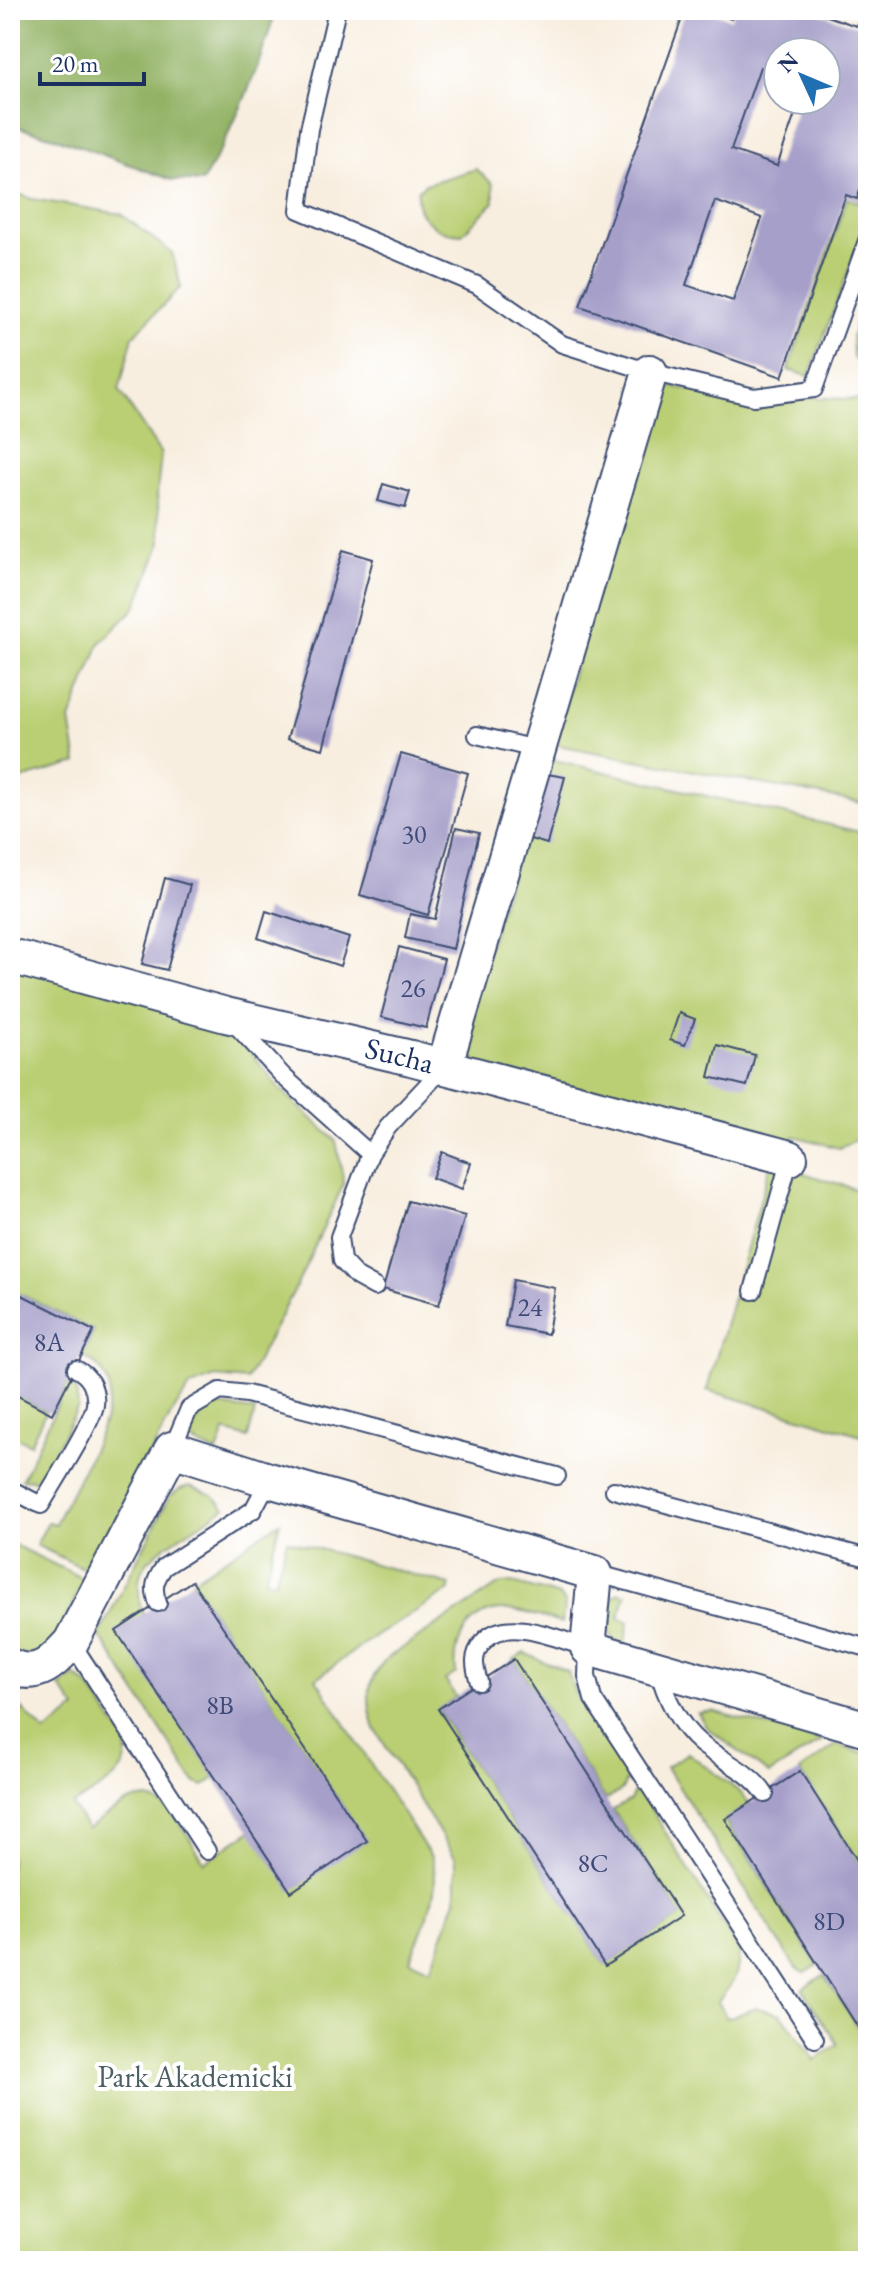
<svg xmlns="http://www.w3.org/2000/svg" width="878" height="2271" font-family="'EB Garamond',serif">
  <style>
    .green { fill: #bacf73; stroke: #6a7f68; stroke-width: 2 }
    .forest { fill: #93b265; stroke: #577062; stroke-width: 2 }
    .building { fill: #a69fc9; fill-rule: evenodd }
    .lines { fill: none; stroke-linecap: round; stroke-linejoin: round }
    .service-casing { stroke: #3c4c71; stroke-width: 20 }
    .minor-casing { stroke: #3c4c71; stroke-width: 38 }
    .service { stroke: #fff; stroke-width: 16 }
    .minor { stroke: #fff; stroke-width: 34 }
    .labels { text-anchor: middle; stroke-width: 8; stroke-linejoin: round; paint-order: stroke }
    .number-label { font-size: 26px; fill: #3e4b79 }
    .street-label { font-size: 30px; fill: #1b2f5e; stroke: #fff }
    .park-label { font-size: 30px; fill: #4b5f64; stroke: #fff }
  </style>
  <rect width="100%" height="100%" fill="#fff"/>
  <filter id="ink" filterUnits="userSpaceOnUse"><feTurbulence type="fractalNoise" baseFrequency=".0125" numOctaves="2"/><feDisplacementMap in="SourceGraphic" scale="16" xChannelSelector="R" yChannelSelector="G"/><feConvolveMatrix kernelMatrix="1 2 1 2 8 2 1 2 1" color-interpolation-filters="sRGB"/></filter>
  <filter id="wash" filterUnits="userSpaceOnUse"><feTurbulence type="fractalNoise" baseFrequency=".006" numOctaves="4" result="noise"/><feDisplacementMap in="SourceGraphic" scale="32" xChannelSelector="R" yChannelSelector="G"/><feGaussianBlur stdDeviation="1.8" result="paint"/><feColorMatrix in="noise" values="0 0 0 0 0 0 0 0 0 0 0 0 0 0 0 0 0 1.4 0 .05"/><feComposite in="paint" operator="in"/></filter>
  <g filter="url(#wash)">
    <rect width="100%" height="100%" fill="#f8eedf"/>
    <!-- green -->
    <path class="green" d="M476 169 493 184 494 202 462 234C437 234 413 217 418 190L426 184Z
      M868 173V219L809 376 788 370 847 198 858 202Z
      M10 191 32 199 121 214 172 253 181 287 133 336 119 390 161 454 157 495 161 542 136 607 100 643 70 720 77 763 11 782Z
      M868 312V369H866L853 358 852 337 857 316Z
      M659 384 760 403 802 397 868 400V804L552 744Z
      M546 758 868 834 865 869 868 870V1134L839 1148 794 1136 790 1149 454 1060Z
      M10 965 227 1023 280 1089 336 1141 344 1183 297 1285 247 1380 215 1377 191 1386 173 1411 89 1571 36 1545 48 1522 55 1524C69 1494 115 1418 109 1388 106 1372 95 1362 82 1356L94 1331 10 1289Z
      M771 1163 868 1193V1437L707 1390Z
      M68 1383 76 1389 78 1407 42 1476 35 1480 22 1479Z
      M10 1392 46 1411 30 1444 10 1434Z
      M211 1405 255 1411 248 1438 225 1431 217 1453 191 1441C190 1425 201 1417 211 1405Z
      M189 1486 213 1495 225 1508C207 1520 153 1550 143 1568 137 1579 139 1593 140 1605L215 1778 204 1786 195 1783 99 1635 170 1496 180 1489Z
      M280 1522 265 1579 275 1581 287 1540 450 1585V1590L366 1642 316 1679 431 1857C444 1891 421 1929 410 1960L431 1969 456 1899V1859L375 1729C366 1701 365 1682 386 1659L500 1584 513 1583 560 1596 565 1602 562 1623C545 1619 524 1610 507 1610 470 1608 452 1641 456 1673L445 1680 456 1697 438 1710 605 1965 681 1916 613 1810 630 1800 637 1787 739 1950C740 1974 732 1985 717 2002L727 2018 757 2008 781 2014 815 2060 838 2044 802 1989 824 1975 868 2043V2261H10V1696L45 1733 76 1709 60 1687 74 1676C90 1684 97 1698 107 1713 112 1721 120 1730 124 1739 138 1774 96 1790 72 1805L87 1829C102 1820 119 1804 135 1800 168 1790 189 1839 204 1862L250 1831 366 1841 192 1581Z
      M10 1543 84 1579C72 1603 58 1652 29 1655 23 1656 16 1653 10 1651Z
      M619 1593 626 1594 619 1618 629 1622 624 1648C605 1638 597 1603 619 1593Z
      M524 1653 568 1672 574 1691 629 1774 622 1790 606 1800 514 1659Z
      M712 1711 822 1741 769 1774 706 1727 698 1713Z
      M836 1745 868 1754V1877L800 1771Z
      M688 1753 741 1793 750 1804 725 1820 818 1965 805 1973 796 1968 666 1767Z"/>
    <!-- forest -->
    <path class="forest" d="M10 10H276C258 71 235 128 202 182L172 180 54 137 10 125Z"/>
    <g id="blocks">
      <!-- building -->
      <path class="building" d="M685 10H706L731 19 734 10H810L856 26 862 10H868V168L857 199 846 195 782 377 580 306ZM778 52H826V100H800L777 166 731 150 760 67 778 73ZM715 201 762 218 733 301 686 285Z
        M383 484 410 492 405 508 378 501Z
        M343 550 373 559 323 749 287 739Z
        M401 754 468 773 428 915 360 895Z
        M547 774 565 777 547 844 530 839Z
        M456 828 479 833 453 949 405 938 410 914 435 919Z
        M165 878 190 885 167 970 142 964Z
        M266 911 349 938 340 966 258 938Z
        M399 947 444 959 426 1028 381 1017Z
        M679 1013 695 1019 685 1045 670 1040Z
        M717 1045 755 1055 747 1086 709 1077Z
        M442 1152 471 1163 462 1189 432 1178Z
        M408 1201 465 1216 439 1305 383 1289Z
        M513 1280 555 1288 548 1334 505 1326Z
        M10 1289 94 1331 52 1414 10 1392Z
        M192 1581 367 1841 291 1892 116 1631Z
        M514 1659 681 1916 605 1966 438 1709Z
        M800 1771 868 1877V2043L725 1819Z"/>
    </g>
  </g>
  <g filter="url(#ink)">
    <use href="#blocks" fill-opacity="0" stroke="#3c4c71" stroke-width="2"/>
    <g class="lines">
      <!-- service casing -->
      <g class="service-casing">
        <path id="service" d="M337 10 309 129 299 210 477 285 562 344 650 372 754 397 814 389 868 238
          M477 735 539 750
          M233 1022 284 1077 370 1154
          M375 1287 357 1277 342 1261 339 1237 370 1154 388 1127 444 1067
          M753 1291 790 1158
          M172 1449 189 1409 220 1391 247 1394 557 1476
          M10 1489 41 1505C53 1484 92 1424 95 1405 97 1389 89 1375 76 1369
          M614 1490 868 1558
          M595 1573 868 1648
          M158 1603C152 1588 155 1580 164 1567L253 1510 269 1480
          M71 1642 207 1851
          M658 1669C665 1696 679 1726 701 1744 722 1761 750 1771 765 1794
          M479 1682C474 1666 472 1655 483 1642 506 1614 559 1640 588 1648L587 1676 593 1699 815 2039"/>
      </g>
      <!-- minor casing -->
      <g class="minor-casing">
        <g id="minor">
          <path id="s1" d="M10 956 226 1015 411 1058 790 1158"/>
          <path d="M444 1067 650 372"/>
          <path d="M10 1666C38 1680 54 1661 71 1642L172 1449 269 1480 595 1573 588 1648 868 1729"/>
        </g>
      </g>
      <!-- service -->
      <use href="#service" class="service"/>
      <!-- minor -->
      <use href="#minor" class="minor"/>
    </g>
  </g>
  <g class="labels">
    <!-- number labels -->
    <g class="number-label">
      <text x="414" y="843">30</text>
      <text x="413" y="997">26</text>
      <text x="530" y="1316">24</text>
      <text x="49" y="1351">8A</text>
      <text x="220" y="1714">8B</text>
      <text x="593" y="1872">8C</text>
      <text x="829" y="1930">8D</text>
    </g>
    <!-- street labels -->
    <g class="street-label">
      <text dy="10" stroke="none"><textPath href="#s1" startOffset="402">Sucha</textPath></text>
    </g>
    <!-- park labels -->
    <g class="park-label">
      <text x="195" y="2087">Park Akademicki</text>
    </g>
  </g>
  <!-- margin -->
  <rect width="878" height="2271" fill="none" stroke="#fff" stroke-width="40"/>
  <!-- north arrow -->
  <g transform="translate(802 76) rotate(314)"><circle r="38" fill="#ffffff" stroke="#a4acbf" stroke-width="2"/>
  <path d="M0-6L14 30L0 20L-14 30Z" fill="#1f6fb2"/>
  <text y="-12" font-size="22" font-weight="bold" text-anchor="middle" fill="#1b2f5e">N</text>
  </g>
  <!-- scale -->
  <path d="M40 72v12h104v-12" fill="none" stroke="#1b2f5e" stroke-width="4"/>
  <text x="52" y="72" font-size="24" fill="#1b2f5e" stroke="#ffffff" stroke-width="6" paint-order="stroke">20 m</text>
</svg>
